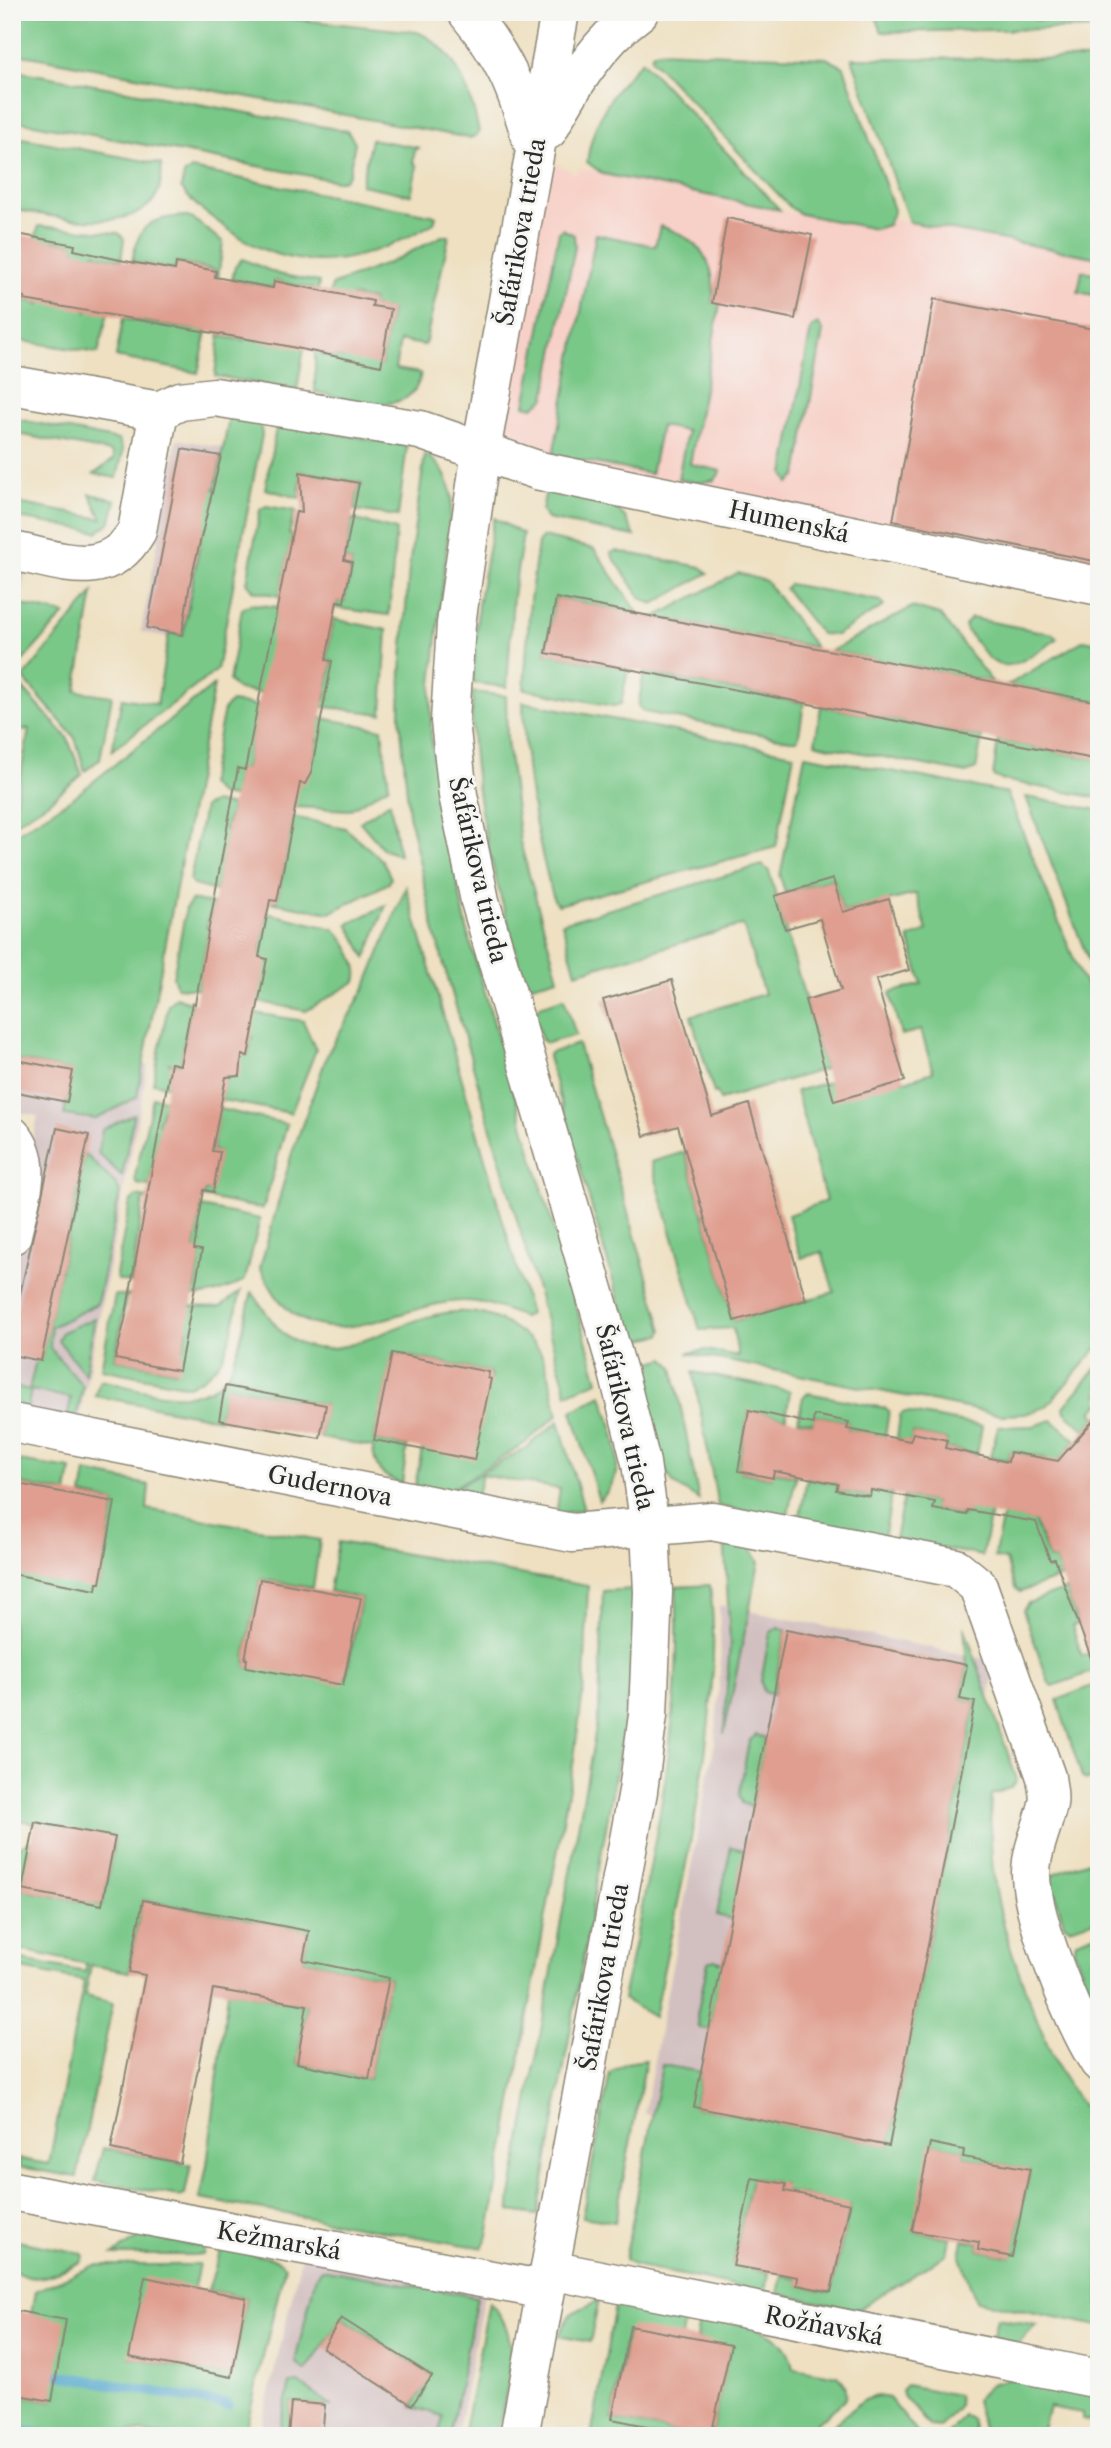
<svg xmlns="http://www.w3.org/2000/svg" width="1111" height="2448" font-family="'Libre Caslon Text',serif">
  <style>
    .built { fill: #f7d1c8 }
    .industrial { fill: #d2bfc0 }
    .green { fill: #79c888; stroke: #527a5a; stroke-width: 2 }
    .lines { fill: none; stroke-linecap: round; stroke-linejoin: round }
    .stream { stroke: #4da5ca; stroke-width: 10 }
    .building { fill: #df9e8f }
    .minor-casing { stroke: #8c8676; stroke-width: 41 }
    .minor { stroke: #fff; stroke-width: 38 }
    .labels { text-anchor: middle; stroke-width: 6; stroke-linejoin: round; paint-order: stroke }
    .street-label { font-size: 24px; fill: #2b2b2b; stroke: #f6f6f2 }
  </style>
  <rect width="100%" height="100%" fill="#f6f6f2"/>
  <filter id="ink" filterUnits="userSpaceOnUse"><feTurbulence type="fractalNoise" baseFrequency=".0143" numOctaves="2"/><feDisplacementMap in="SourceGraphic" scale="14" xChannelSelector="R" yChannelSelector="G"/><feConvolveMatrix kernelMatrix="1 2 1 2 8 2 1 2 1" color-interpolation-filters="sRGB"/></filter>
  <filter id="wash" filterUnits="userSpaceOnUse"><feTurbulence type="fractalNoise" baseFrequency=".00686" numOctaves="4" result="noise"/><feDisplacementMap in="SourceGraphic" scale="28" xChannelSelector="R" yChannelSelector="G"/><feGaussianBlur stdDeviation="1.57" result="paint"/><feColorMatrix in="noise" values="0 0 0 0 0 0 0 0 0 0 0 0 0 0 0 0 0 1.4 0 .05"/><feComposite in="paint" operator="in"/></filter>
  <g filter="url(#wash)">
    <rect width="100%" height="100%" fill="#eee0c1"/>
    <!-- built -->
    <path class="built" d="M535 153 576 174 578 168 875 229 888 225 891 219 1099 258V586L481 451Z"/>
    <!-- industrial -->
    <path class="industrial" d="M177 439 225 448 189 641 141 632Z
      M12 567 26 570 15 620H12Z
      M12 1039 148 1066 76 1436 12 1423V1235L38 1116 12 1111Z
      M719 1605 996 1661 900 2166 644 2114 715 1741 721 1659Z
      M304 2245 487 2279 457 2436H259Z"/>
    <!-- green -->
    <path class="green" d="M12 12H226L417 32C456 47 471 94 479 132L476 136 469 138 12 53Z
      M874 12H1023L1035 20 1099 19V28L882 32Z
      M658 51 826 58 844 67 894 210 888 225 875 229 801 214 791 208 651 59 652 54Z
      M852 58 1099 59V258L909 222Z
      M642 61 780 210 603 174 587 162C592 121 613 89 642 61Z
      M12 70 347 131 355 142 349 174 344 180 337 181 12 120Z
      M12 136 161 164C169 244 60 218 12 209Z
      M371 139 420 148 415 149 413 162 417 166 411 195 361 185Z
      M191 169 436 216 434 223C362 265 296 280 225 227 209 215 193 205 181 188L184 175Z
      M184 216 193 219 223 242 218 278 215 277 216 270 176 263 175 270 132 262C139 226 146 219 184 216Z
      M39 226 119 233 124 239 121 260 98 255 96 252 92 255 74 252V245L56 241 33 244Z
      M660 226C696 237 719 261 712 302L720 304 690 464 721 471 715 480 698 483 678 479 687 431 661 426 651 474 553 455 596 234 655 246Z
      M562 229 574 235 575 247 545 398 533 407 525 405 559 232Z
      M442 236H449L425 345 400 341 395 369 421 373C413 423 349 398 315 392V350L322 351 321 355 342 358 343 354 381 365 391 310 372 306 373 300 353 296 351 302 330 298 332 285 391 262Z
      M242 259 278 274 319 282 317 296 313 289 275 281 273 288 232 280 235 267Z
      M1082 271 1099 274V296L1078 292Z
      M24 300 40 304 41 300 83 308 87 312 88 309 108 313 98 353 16 340Z
      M123 319 207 331 198 373 116 357Z
      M818 324 823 331 797 475 789 483 784 474 811 328Z
      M220 333 224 334 223 337 244 340V337L304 348 297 390 215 376Z
      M230 414 259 419 262 435 217 670 112 750 122 698 157 704 169 633 183 635 210 488 215 489Z
      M12 418 119 440 123 451 117 478 94 474 114 459 112 452 12 433Z
      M277 423 407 446 398 516 354 510 358 486H362V483L301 472 299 498 265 489Z
      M425 454C443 466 449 479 452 499L431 694V736L438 791 468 934 598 1381 567 1394 436 937 409 815 400 718 401 672 409 568Z
      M546 489 613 505 625 517 635 536 547 519 542 511Z
      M90 494 116 500 111 521 98 532 12 517V502L102 519Z
      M266 506 297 511 294 512 289 534 292 535 280 596 254 591 247 583 260 510Z
      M494 518 523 534 513 596 507 687 473 683 478 605Z
      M352 519 396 530 389 615 336 608 337 601 344 602 352 562 344 560Z
      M543 537 594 549 639 614 556 598 546 653 628 669 621 704 613 706 524 689 530 600 538 543Z
      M616 551 701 567 708 573 653 604 641 598 613 557 611 553Z
      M738 573 766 581 815 647 655 617Z
      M789 584 880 601 884 606 836 635 821 634 785 589Z
      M93 593 76 691 112 696 100 759 85 771 75 738 23 678Z
      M14 603 65 614 12 673V610Z
      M250 604 278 607 262 693 238 690 229 681 242 609Z
      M912 607 940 615 992 682 831 651Z
      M971 618 1053 634 1057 638C1049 646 1038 651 1029 657 995 678 987 656 967 631L965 626Z
      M334 619 387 630 382 714 318 706 325 700 332 661 326 660Z
      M1084 640 1099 643V702L1008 685Z
      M644 673 804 703 799 735 797 740H790L645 712 638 706Z
      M18 683 67 737 82 775 47 803 12 825V800L16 801 29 729 26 728 25 731 12 729V685Z
      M214 685 137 1097 96 1119 64 1115 72 1071 12 1059V836L74 797Z
      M473 692 506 696 507 740 520 842 558 978 532 985 523 977C498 891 466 783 473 692Z
      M231 702 259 706 245 770 237 769 234 797 220 795 209 784 224 709Z
      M523 702 794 754 776 847 558 905 554 900C535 835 524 770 523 702Z
      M821 706 982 737 976 769 966 773 821 745 815 743Z
      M316 717 382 729 389 786 349 810 295 807 292 781 313 760 318 739 312 737Z
      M998 740 1099 760V798L1002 780 993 776Z
      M805 755 1007 793 1081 977 1099 1004V1346L1046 1407 1025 1414 1001 1415 687 1353 706 1350 738 1356 733 1328 700 1330 651 1162 685 1152 734 1321 834 1292 822 1252 801 1258 788 1215 826 1201 796 1091 829 1082 905 1081 933 1072 921 1030 901 1035 890 993 922 984 909 938 927 931 916 894 843 912 833 879 785 893 780 876Z
      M1026 797 1099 810V984L1095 978Z
      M214 802 232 806 225 829 228 830 216 891 193 885 190 880 204 807Z
      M390 802 399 855 384 850 360 822Z
      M293 817 345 828 382 860 391 878 389 883 330 913 270 902 277 901Z
      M762 865 769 871 825 1069 720 1100 717 1092 714 1093 691 1016 764 994 743 925 576 973 562 923Z
      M406 887 530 1314 523 1317C503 1309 483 1300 461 1301 407 1303 337 1351 291 1312 277 1301 269 1284 260 1268L291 1156 328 1053 366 986Z
      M192 900 214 904 206 927 209 928 198 989 177 987 173 977 186 908Z
      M386 905 366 958 348 924Z
      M267 913 334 929C345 939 362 966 356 981L306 1011 251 1000Z
      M176 997 192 1003 180 1065 169 1063 172 1066 168 1086 153 1083 168 1005Z
      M564 998 576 1035 547 1043 542 1040 534 1013 540 1006Z
      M249 1012 303 1021 316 1050 291 1113 221 1100 226 1077H229L241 1055 248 1056 252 1037Z
      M578 1044 663 1330 661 1335 637 1340 629 1335 548 1057 550 1053Z
      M153 1097 166 1100 158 1123 161 1125 149 1186 136 1184 135 1176Z
      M219 1109 287 1124 263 1209 203 1197 205 1191 212 1192 219 1152 212 1151Z
      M134 1114 122 1176 98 1153 102 1130Z
      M85 1154 116 1184 120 1193 97 1304 51 1327 50 1348 83 1386 77 1414 67 1419 71 1398 31 1390 27 1411 12 1396V1386L29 1390 36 1360H41Z
      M136 1196 147 1198 143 1201 131 1283 118 1280 116 1274 130 1202Z
      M201 1207 260 1219 245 1280C227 1290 207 1298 186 1295L195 1290 201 1251 194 1249Z
      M241 1291C230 1333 232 1367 188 1386L101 1369 115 1295H129L126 1298 115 1359 175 1371 176 1348 183 1349 187 1331 184 1306 220 1307Z
      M252 1292C263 1307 274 1327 289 1338 354 1381 427 1276 509 1325 519 1331 536 1343 541 1353 550 1371 553 1396 558 1415L524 1444 445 1493 415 1486 422 1450 491 1379 489 1372 393 1353 374 1440 407 1447 402 1484C381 1476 374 1469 373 1447L320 1438 325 1405 226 1386 219 1419 95 1396 100 1380C140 1388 210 1417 232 1365 241 1343 245 1316 252 1292Z
      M95 1318 85 1374 58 1340 62 1332Z
      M665 1358 673 1367 699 1500 674 1484 662 1466 640 1366Z
      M1099 1365V1404L1092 1412 1097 1417 1085 1430 1065 1412 1064 1407Z
      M693 1372 790 1391 786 1418 749 1411 739 1464 740 1472 772 1478 773 1472 796 1476 787 1519 718 1506Z
      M808 1393 885 1408 889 1411 885 1437 847 1429 848 1422 815 1415 813 1423 798 1420 803 1397Z
      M602 1395C613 1432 632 1470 599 1501L572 1411Z
      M905 1412 982 1426 977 1454 945 1448 947 1440 913 1433 910 1442 897 1439 900 1415Z
      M1052 1420 1076 1440 1054 1466 1045 1458 1010 1452 1008 1460 990 1457 998 1427 1033 1426Z
      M559 1421 584 1510 556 1514 560 1489 482 1475 476 1499 447 1493 527 1447Z
      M12 1460 71 1469 67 1493 15 1483 12 1495Z
      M86 1472 149 1485 147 1509 320 1540 313 1588 260 1579 245 1658 247 1667 346 1678 361 1598 329 1591 338 1542 588 1586 584 1685 573 1765 488 2236 482 2248 200 2199 207 2165 228 1991 307 2005 297 2063 369 2079 389 1978 303 1960 309 1931 143 1900 129 1972 91 1965 85 1996 113 2003 77 2177 19 2167 20 2159 49 2164 84 1981 12 1967V1958L85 1972 87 1964 12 1948V1850L32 1840 22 1890 102 1905 115 1838 12 1819V1574L100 1583 115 1502 82 1495Z
      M807 1478 838 1484 837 1490 869 1496 871 1490 892 1494 884 1538 799 1521Z
      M904 1496 935 1502 934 1509 966 1515 968 1509 991 1513 982 1556 895 1539Z
      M1003 1515 1034 1521 1050 1560 1055 1559 1062 1577 1020 1592 1015 1588 1006 1560 994 1558Z
      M724 1534 750 1546 759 1562 724 1734 730 1640Z
      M710 1585C726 1720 680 1883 654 2017L623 1999C651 1864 684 1726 676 1587Z
      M634 1589 637 1637 624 1725 538 2215 511 2211 510 2201 599 1712 603 1591Z
      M1066 1589 1078 1624 1072 1626 1082 1656 1089 1654 1095 1671 1053 1686 1049 1683 1023 1610 1028 1603Z
      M964 1626 1017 1780 1012 1787 991 1795C987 1880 1001 1927 1031 2004 1051 2054 1061 2084 1099 2124V2326L976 2301 960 2257 963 2240 979 2243 978 2250 1011 2257 1030 2170 963 2157 964 2150 932 2144 913 2231 950 2238 947 2254 857 2310 778 2294 782 2275 798 2279V2285L831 2292 850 2205 785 2191V2184L752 2178 733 2265 768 2273 765 2292 633 2265 625 2259 662 2065 701 2072 694 2107 889 2145 975 1702 960 1699 967 1665Z
      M778 1627 786 1630 773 1695 764 1692 761 1682 770 1633Z
      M1099 1683V1777L1086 1780 1082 1777 1057 1700Z
      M756 1735 766 1738 752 1807 742 1803 739 1796 749 1741Z
      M731 1847 744 1850 731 1919 717 1915Z
      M1099 1857V1919L1069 1928 1064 1924 1051 1880 1053 1874Z
      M1099 1933V2018L1074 1950 1076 1941Z
      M714 1960 723 1963 709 2030 698 2027 697 2015 708 1962Z
      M646 2060 615 2222 582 2217 610 2073 626 2063Z
      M103 2148 191 2165 185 2194 179 2196 95 2181Z
      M141 2236 204 2247 203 2255H113Z
      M12 2240 81 2253 84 2256 82 2261C57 2272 36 2288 12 2269Z
      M222 2247 278 2260 285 2266 244 2436H165L133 2431 115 2436H12V2394L52 2401 31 2314 35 2291 95 2265H199L194 2287 130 2357 232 2377 246 2298 208 2290Z
      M321 2269 477 2297 450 2436H438L443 2416 412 2407 431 2375 342 2318 306 2371 295 2362 316 2275Z
      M599 2300 590 2342 558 2336 572 2313Z
      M616 2300 686 2314 681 2342 627 2333 612 2419 696 2436H591Z
      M489 2302C527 2337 505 2391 497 2436H463Z
      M700 2317C735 2324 786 2323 793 2368L838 2376C846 2383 847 2389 846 2399L801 2436H711L729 2352 696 2338Z
      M997 2318 1036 2325 1018 2344 990 2348Z
      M1015 2377 1099 2394V2423L1082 2420V2413L1049 2407 1041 2436H985L975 2400 991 2384Z
      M290 2383H298L333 2406 291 2402 288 2436H278Z
      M906 2385 958 2395 959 2405 939 2428 930 2427 903 2395 902 2389Z
      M877 2396 889 2398 920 2436H820L863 2400Z
      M963 2415 972 2419 976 2436H946Z"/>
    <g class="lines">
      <!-- stream -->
      <path class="stream" d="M59 2375 228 2405
        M12 2429 42 2434"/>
    </g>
    <g id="blocks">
      <!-- building -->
      <path class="building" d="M727 218 812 235 795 319 712 303Z
        M12 233 75 245 74 250 125 261 175 270 176 263 216 271 215 277 273 288 274 281 373 301 372 306 391 309 381 366 282 345 24 300 25 297 12 295Z
        M934 299 1099 330V562L893 521Z
        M182 449 221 456 190 583 182 635 147 628Z
        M300 472 359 483 344 560 352 562 344 602 337 601 326 660 332 661 311 773 305 784 300 783 277 901 270 900 259 957 267 959 248 1056 242 1055 240 1076 226 1077 212 1151 220 1152 213 1192 204 1190 194 1249 202 1250 179 1371 115 1359 125 1320 171 1063 180 1065 192 1003 195 1004 238 768 245 770 296 512 302 513Z
        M556 598 1099 702V760L546 653Z
        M833 879 843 912 889 899 909 970 876 980 905 1081 834 1101 805 1000 841 990 820 919 785 929 775 896Z
        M672 980 712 1116 749 1104 806 1300 734 1321 678 1126 644 1136 603 1000Z
        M12 1059 73 1071 67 1102 12 1091Z
        M57 1128 89 1135 41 1361 12 1355V1330Z
        M392 1353 489 1372 488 1378 491 1379 474 1460 374 1440Z
        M225 1386 326 1405 320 1438 219 1420Z
        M749 1410 813 1424 814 1415 849 1422 847 1429 910 1441 913 1433 947 1440 945 1448 1008 1462 1010 1452 1058 1461 1099 1414V1669H1095L1055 1559 1050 1560 1036 1522 968 1510 967 1515 933 1509 935 1502 871 1490 870 1496 836 1490 838 1484 774 1471 773 1478 738 1471Z
        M12 1483 115 1502 100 1583H97L96 1590 12 1574Z
        M260 1579 361 1598 343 1685 246 1667 247 1659H245Z
        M786 1630 967 1665 960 1699 975 1702 889 2146 694 2107Z
        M35 1822 115 1837 102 1905 22 1890Z
        M143 1900 309 1931 303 1960 389 1978 369 2079 297 2063 307 2005 213 1989 180 2163 111 2149 145 1975 129 1972Z
        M930 2143 964 2150 963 2157 1030 2169 1012 2257 978 2250 979 2242 912 2231Z
        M752 2178 786 2184 785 2191 850 2204 831 2292 797 2285 798 2277 733 2266Z
        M145 2277 246 2298 232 2377 129 2357Z
        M12 2310 66 2320 52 2401 12 2394Z
        M341 2318 432 2376 412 2405 323 2348Z
        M630 2326 731 2345 711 2436H696L612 2419Z
        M291 2402 325 2405 322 2436H288Z"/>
    </g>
  </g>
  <g filter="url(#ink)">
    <use href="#blocks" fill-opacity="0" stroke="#8c8676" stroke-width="2"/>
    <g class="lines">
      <!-- minor casing -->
      <g class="minor-casing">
        <path id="minor" d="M467 12C506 59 516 87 533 144
          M548 130C572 85 598 42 639 12
          M12 385 159 411 180 401 215 397 420 430 540 471 1099 586
          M12 551C61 560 107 583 137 531L159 411
          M12 1136C36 1164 19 1201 12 1235
          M12 1423 572 1533 712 1521 956 1568 978 1586 1046 1777C1047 1786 1050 1796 1048 1804 1043 1827 1032 1847 1031 1871 1030 1916 1074 2023 1099 2062
          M12 2191 546 2290
          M550 2270 1099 2379
          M519 2436 638 1791 648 1715 653 1592 650 1528 641 1463 618 1372 480 901 458 795 450 721 456 624 481 451 560 12"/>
      </g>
      <!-- minor -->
      <use href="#minor" class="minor"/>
    </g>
  </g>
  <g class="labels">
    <!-- street labels -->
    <g class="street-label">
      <text transform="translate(521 232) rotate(-80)" y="8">Šafárikova trieda</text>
      <text transform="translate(789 522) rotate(12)" y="8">Humenská</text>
      <text transform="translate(478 870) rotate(77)" y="8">Šafárikova trieda</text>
      <text transform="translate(625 1417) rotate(77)" y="8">Šafárikova trieda</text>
      <text transform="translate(330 1486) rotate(11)" y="8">Gudernova</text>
      <text transform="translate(604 1977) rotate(-80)" y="8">Šafárikova trieda</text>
      <text transform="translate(279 2241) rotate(10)" y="8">Kežmarská</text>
      <text transform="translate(824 2326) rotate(11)" y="8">Rožňavská</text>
    </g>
  </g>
  <!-- margin -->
  <rect width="1111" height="2448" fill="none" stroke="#f6f6f2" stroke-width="42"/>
</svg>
